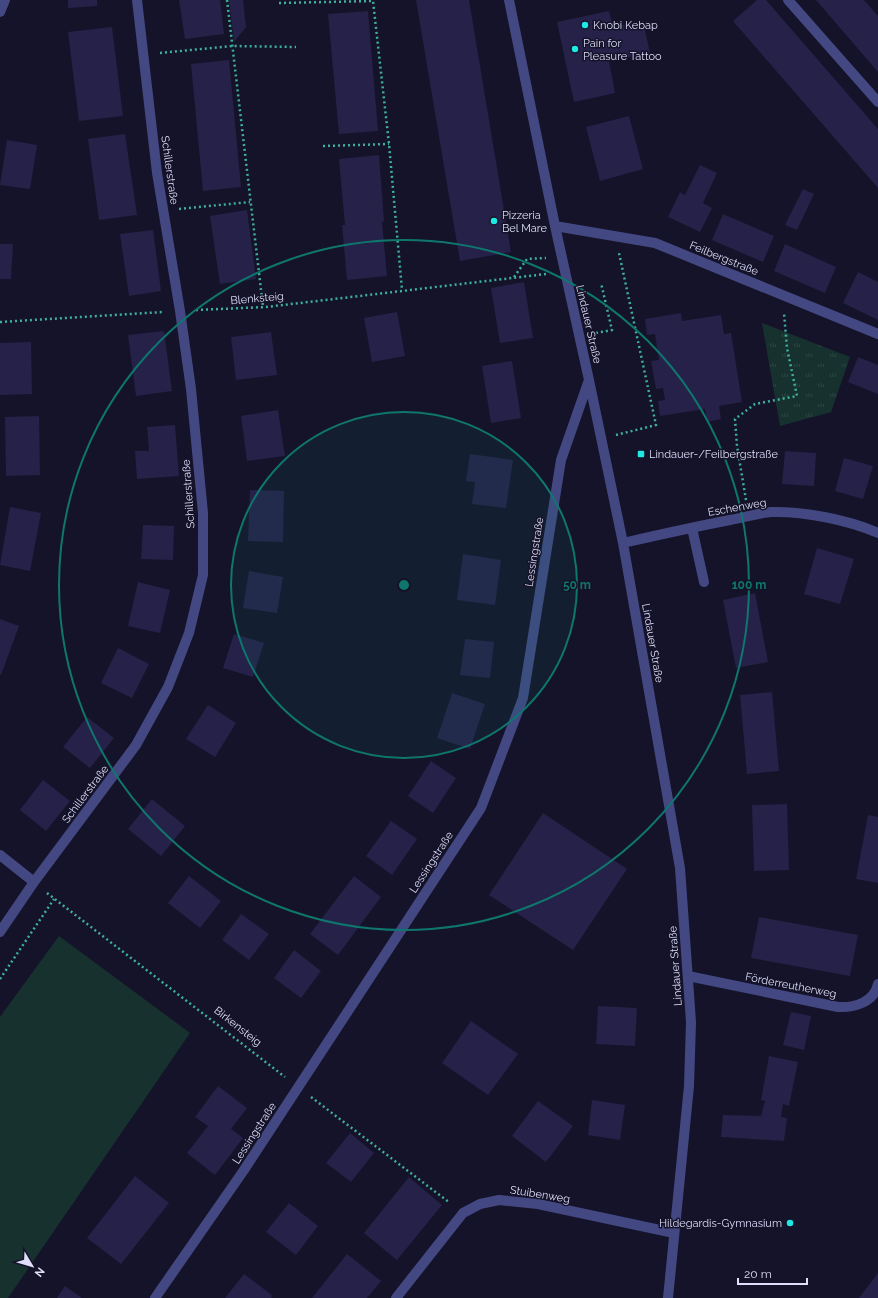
<svg xmlns="http://www.w3.org/2000/svg" width="878" height="1298" font-family="Raleway,sans-serif">
  <style>
    .grass { fill: #17322e }
    .park { fill: url(#park-tufts) }
    .building { fill: #252148 }
    .lines { fill: none; stroke-linecap: round; stroke-linejoin: round }
    .path { stroke: #3db19c; stroke-width: 2.5; stroke-dasharray: 2 3; stroke-linecap: butt }
    .minor { stroke: #434883; stroke-width: 10 }
    .ring { fill: none; stroke: #0f766e; stroke-width: 2 }
    .poi-dot { fill: #1de9e5; stroke: #151329; stroke-width: 1.5 }
    .labels { text-anchor: middle; stroke-width: 3; stroke-linejoin: round; paint-order: stroke }
    .poi-label { font-size: 11px; fill: #dfdffc; stroke: #151329; text-anchor: start }
    .street-label { font-size: 11px; fill: #dfdffc; stroke: #151329 }
    .centre { fill: #0f766e; stroke: #151329; stroke-width: 2 }
    .ring-label { font-size: 12px; text-anchor: middle; font-weight: bold; fill: #0f766e; stroke: #151329; stroke-width: 3; stroke-linejoin: round; paint-order: stroke }
  </style>
  <defs>
    <pattern id="park-tufts" width="24" height="20" patternUnits="userSpaceOnUse"><rect width="24" height="20" fill="#17322e"/><path d="M3 7l-1-3M5 7V3M7 7l1-3M15 17l-1-3M17 17v-4M19 17l1-3" fill="none" stroke="#2d4643"/></pattern>
  </defs>
  <rect width="100%" height="100%" fill="#151329"/>
  <!-- grass -->
  <path class="grass" d="M59 936 190 1033 8 1298H0V1017Z"/>
  <!-- park -->
  <path class="park" d="M762 323 850 357 831 412 780 426Z"/>
  <!-- building -->
  <path class="building" d="M68 0H97V6L68 8Z
    M179 0H220L224 34 185 39Z
    M229 0H243L246 27 234 42Z
    M416 0H469L511 252 460 261Z
    M757 0H766L878 129V188L733 21Z
    M816 0H864L878 16V72Z
    M368 11 378 131 339 134 328 14Z
    M609 11 613 27 643 21 650 53 609 61 615 93 574 102 557 22Z
    M112 27 123 116 79 121 68 32Z
    M229 60 241 187 203 191 191 64Z
    M629 116 643 169 600 181 586 127Z
    M125 134 137 215 99 220 88 139Z
    M7 140 37 145 30 189 0 185Z
    M379 155 384 221 382 222 387 276 347 280 342 225H345L339 159Z
    M700 165 717 173 703 203 712 208 700 232 668 217 680 192 685 195Z
    M803 189 814 194 797 230 785 225Z
    M247 210 256 279 220 284 210 216Z
    M723 214 774 236 763 262 712 240Z
    M153 230 161 291 129 296 120 234Z
    M0 244H13L11 279H0Z
    M785 244 836 267 825 293 774 271Z
    M858 272 878 282V320L843 303Z
    M524 282 533 338 500 343 491 288Z
    M397 312 405 356 372 362 364 318Z
    M681 313 682 321 721 315 724 334 731 333 742 402 719 406 721 419 707 422 705 409 660 416 658 401 665 400 663 388 656 389 651 361 659 360 655 334 647 335 645 319Z
    M164 331 172 391 136 396 128 335Z
    M271 332 277 375 236 380 231 337Z
    M31 342 32 394 0 395V343Z
    M858 357 878 365V394L848 382Z
    M512 361 521 418 491 423 482 366Z
    M278 410 285 456 247 461 241 416Z
    M39 416 40 475 6 476 5 417Z
    M175 425 179 476 137 479 135 451H149L147 427Z
    M785 451 816 453 814 486 782 484Z
    M470 454 513 460 506 508 472 504 475 482 466 481Z
    M844 458 873 466 863 499 835 491Z
    M250 490 284 491 283 542 248 541Z
    M10 507 41 513 30 571 0 565Z
    M143 525 174 526 173 560 141 559Z
    M817 548 854 559 840 604 804 594Z
    M463 554 501 560 495 605 457 600Z
    M249 571 283 577 277 613 243 608Z
    M138 582 170 590 160 633 128 626Z
    M755 593 768 662 736 668 723 600Z
    M0 619 19 626 1 675 0 674Z
    M234 634 264 643 253 677 223 668Z
    M465 639 494 642 490 678 460 675Z
    M118 648 149 664 132 698 101 683Z
    M772 692 779 771 747 774 740 695Z
    M452 693 485 704 470 749 437 738Z
    M208 705 236 723 215 757 186 739Z
    M87 717 114 738 90 768 63 747Z
    M431 761 456 778 433 813 408 796Z
    M43 780 70 801 46 831 20 810Z
    M152 799 185 826 161 856 128 829Z
    M787 804 789 870 754 871 752 805Z
    M543 813 627 869 573 950 489 895Z
    M868 815 878 817V883L856 879Z
    M391 821 417 839 392 875 366 856Z
    M189 876 221 901 200 928 168 903Z
    M354 876 381 897 338 955 310 934Z
    M241 914 269 934 249 960 222 940Z
    M759 917 858 935 850 976 751 958Z
    M294 950 321 971 301 998 274 978Z
    M598 1006 637 1008 635 1046 596 1044Z
    M791 1012 811 1016 804 1050 783 1045Z
    M471 1021 518 1054 488 1095 442 1063Z
    M769 1056 798 1062 789 1106 783 1104 781 1117 787 1118 784 1141 721 1137 723 1115 761 1116 765 1101 761 1100Z
    M218 1086 247 1108 231 1129 243 1138 215 1175 187 1153 208 1126 195 1117Z
    M592 1100 625 1105 620 1140 588 1135Z
    M538 1101 573 1126 546 1162 512 1136Z
    M350 1133 374 1153 351 1182 326 1163Z
    M135 1176 169 1203 121 1264 87 1238Z
    M409 1177 442 1205 397 1260 364 1233Z
    M289 1203 318 1226 296 1255 266 1232Z
    M347 1254 381 1281 367 1298H312Z
    M878 1273V1298H859Z
    M244 1274 273 1296 271 1298H225Z
    M65 1286 82 1298H57Z"/>
  <g class="lines">
    <!-- path -->
    <path class="path" d="M227 0 263 307
      M279 3 373 1 389 144 402 290
      M160 53 232 46 296 47
      M323 146 389 144
      M179 209 250 202
      M514 277 527 259 546 258
      M196 310 266 307 546 274
      M0 322 163 312
      M596 333 612 330 601 283
      M616 435 656 425 619 253
      M746 500 737 446 735 419 755 404 797 396 787 348 784 313
      M47 893 285 1077
      M0 979 54 899
      M311 1097 450 1203"/>
    <!-- minor -->
    <path class="minor" d="M509 0 555 226 589 380 623 543 680 868 691 1022 689 1086 668 1298
      M788 0 878 102
      M0 12 5 0
      M555 226 655 243 878 334
      M692 528 704 582
      M623 543C658 535 694 527 730 520 743 518 758 513 771 512 803 511 849 520 878 533
      M0 855 34 882
      M0 932 34 882 136 745 168 687 189 633 203 575V513L191 389 180 311 157 173 137 0
      M688 976 838 1007C855 1008 874 1002 878 984
      M155 1298 244 1170 481 808 523 698 561 460 589 380
      M396 1298 463 1213 480 1204 499 1200 538 1204 674 1233"/>
  </g>
  <!-- distance rings -->
  <circle cx="404" cy="585" r="173" fill="#0f766e" fill-opacity=".12"/>
  <g class="ring">
    <circle cx="404" cy="585" r="173"/>
    <circle cx="404" cy="585" r="345"/>
  </g>
  <!-- markers -->
  <g class="poi-dot">
    <circle cx="585" cy="25" r="4"/>
    <circle cx="575" cy="49" r="4"/>
    <circle cx="494" cy="221" r="4"/>
    <rect x="637" y="450" width="8" height="8" rx="2"/>
    <circle cx="790" cy="1223" r="4"/>
  </g>
  <g class="labels">
    <!-- poi labels -->
    <g class="poi-label">
      <text x="593" y="29">Knobi Kebap</text>
      <text x="583" y="47">Pain for<tspan x="583" dy="13">Pleasure Tattoo</tspan></text>
      <text x="502" y="219">Pizzeria<tspan x="502" dy="13">Bel Mare</tspan></text>
      <text x="649" y="458">Lindauer-/Feilbergstraße</text>
      <text x="782" y="1227" text-anchor="end">Hildegardis-Gymnasium</text>
    </g>
    <!-- street labels -->
    <g class="street-label">
      <text transform="translate(170 170) rotate(82)" y="4">Schillerstraße</text>
      <text transform="translate(724 258) rotate(22)" y="4">Feilbergstraße</text>
      <text transform="translate(257 298) rotate(-5)" y="4">Blenksteig</text>
      <text transform="translate(589 324) rotate(77)" y="4">Lindauer Straße</text>
      <text transform="translate(188 494) rotate(-94)" y="4">Schillerstraße</text>
      <text transform="translate(737 507) rotate(-10)" y="4">Eschenweg</text>
      <text transform="translate(534 552) rotate(-81)" y="4">Lessingstraße</text>
      <text transform="translate(653 643) rotate(80)" y="4">Lindauer Straße</text>
      <text transform="translate(85 794) rotate(-53)" y="4">Schillerstraße</text>
      <text transform="translate(431 862) rotate(-57)" y="4">Lessingstraße</text>
      <text transform="translate(675 966) rotate(-94)" y="4">Lindauer Straße</text>
      <text transform="translate(791 985) rotate(11)" y="4">Förderreutherweg</text>
      <text transform="translate(238 1026) rotate(38)" y="4">Birkensteig</text>
      <text transform="translate(254 1133) rotate(-57)" y="4">Lessingstraße</text>
      <text transform="translate(540 1194) rotate(9)" y="4">Stuibenweg</text>
    </g>
  </g>
  <circle cx="404" cy="585" r="6" class="centre"/>
  <g class="ring-label">
    <text x="577" y="589">50 m</text>
    <text x="749" y="589">100 m</text>
  </g>
  <!-- north arrow -->
  <g transform="translate(32 1266) rotate(128)" stroke="#151329" stroke-width="3" paint-order="stroke">
  <path d="M0-3L7 15L0 10L-7 15Z" fill="#dfdffc"/>
  <text y="-6" font-size="11" font-weight="bold" text-anchor="middle" fill="#dfdffc">N</text>
  </g>
  <!-- scale -->
  <path d="M738 1278v6h69v-6" fill="none" stroke="#dfdffc" stroke-width="2"/>
  <text x="744" y="1278" font-size="12" fill="#dfdffc" stroke="#151329" stroke-width="3" paint-order="stroke">20 m</text>
</svg>
